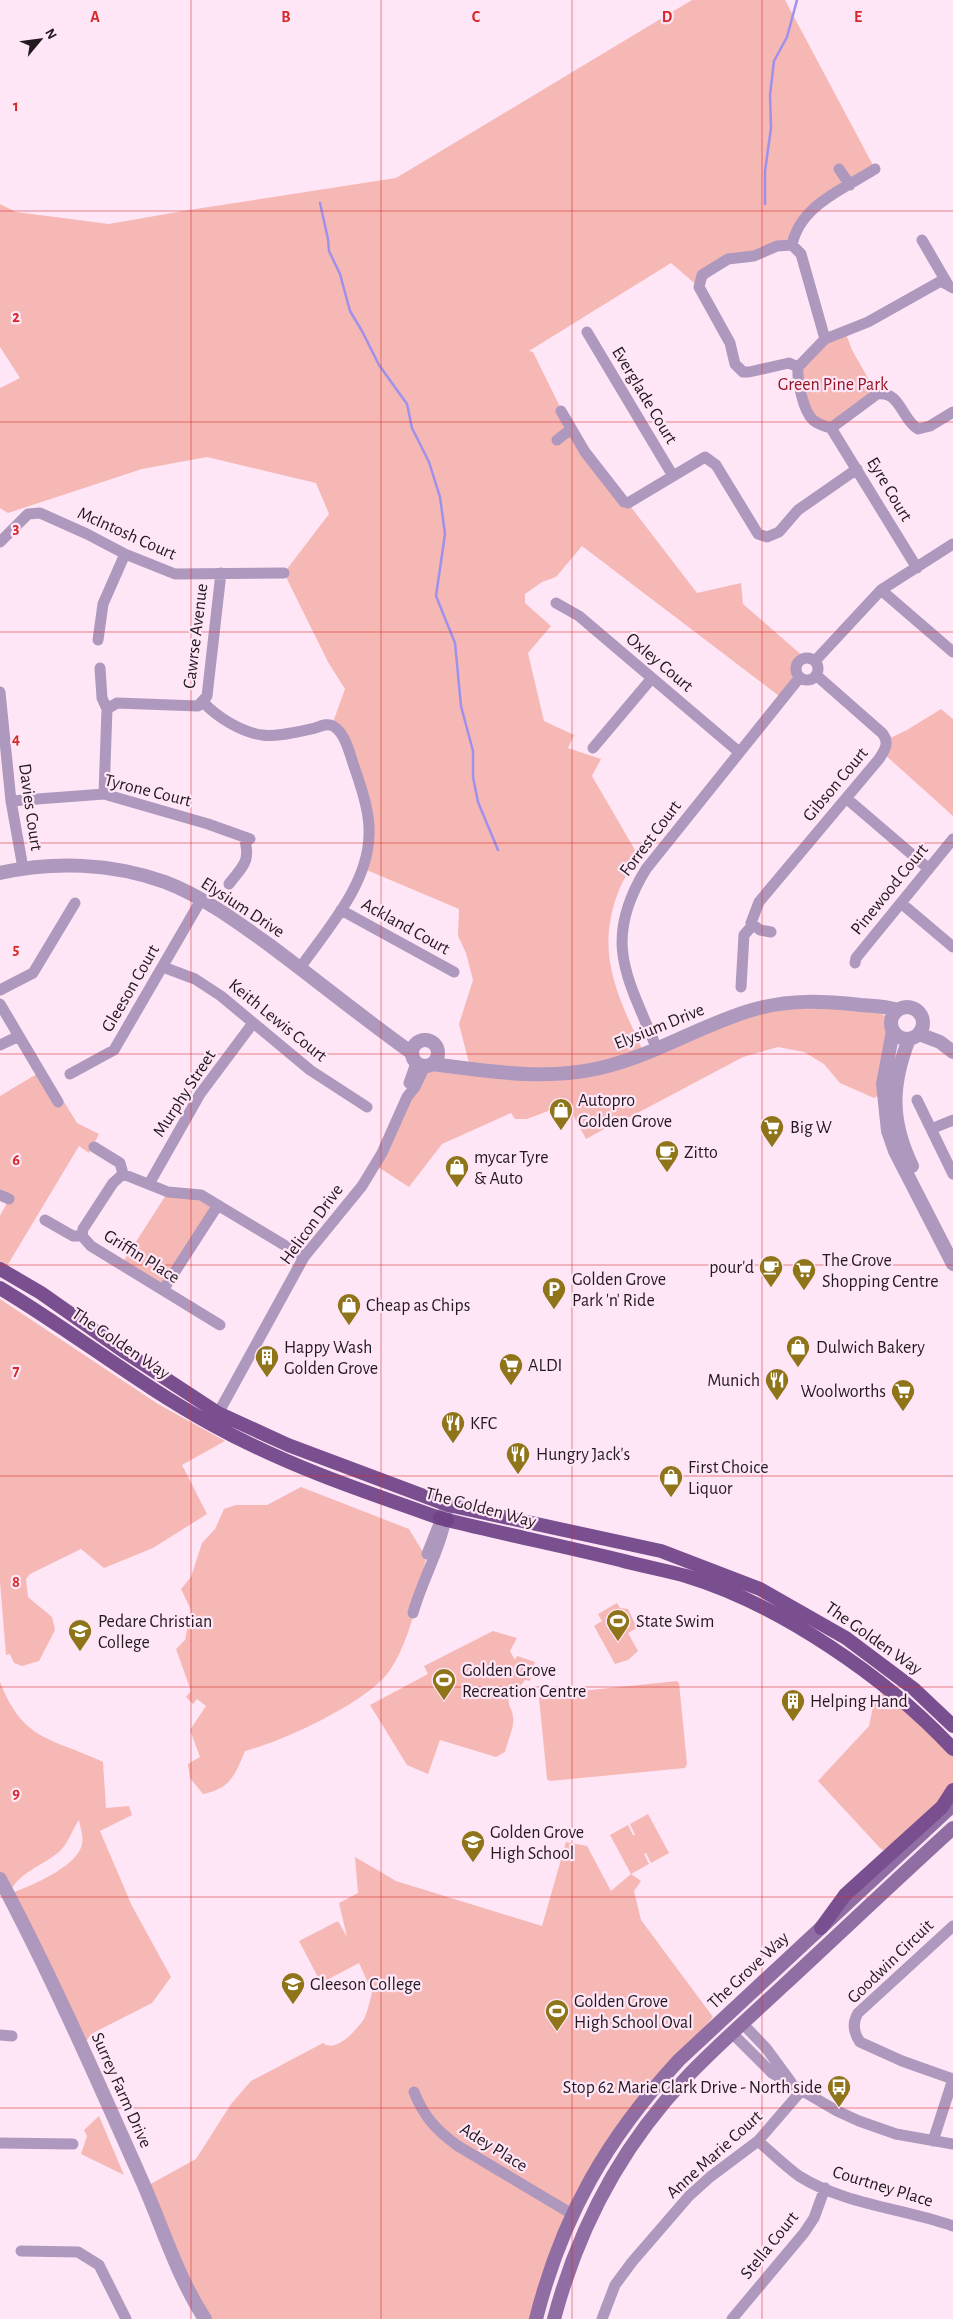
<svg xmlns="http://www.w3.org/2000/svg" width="953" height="2319" font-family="'Alegreya Sans',sans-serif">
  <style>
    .green { fill: #f6b8b5; fill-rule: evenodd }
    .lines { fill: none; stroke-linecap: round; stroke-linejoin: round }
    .stream { stroke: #9f91eb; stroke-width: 2.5 }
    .minor { stroke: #af98bd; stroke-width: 11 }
    .tertiary { stroke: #af98bd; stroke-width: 14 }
    .secondary { stroke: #906ea3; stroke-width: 14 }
    .primary { stroke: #7a4f90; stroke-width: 14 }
    .trunk { stroke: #704288; stroke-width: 14 }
    .grid { fill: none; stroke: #d62828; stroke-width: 1; stroke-opacity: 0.55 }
    .labels { text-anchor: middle; stroke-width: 4.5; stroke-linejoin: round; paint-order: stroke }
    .park-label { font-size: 18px; fill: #951726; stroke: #fee6f7 }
    .street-label { font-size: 18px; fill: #231920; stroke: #fee6f7 }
    .poi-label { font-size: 18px; fill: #231920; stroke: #fee6f7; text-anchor: start }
    .grid-label { font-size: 16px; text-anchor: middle; font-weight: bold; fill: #d62828; stroke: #fee6f7; stroke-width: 4.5; stroke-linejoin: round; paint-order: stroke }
  </style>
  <rect width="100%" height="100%" fill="#fee6f7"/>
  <!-- green -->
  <path class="green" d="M692 0H785L875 169 812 209 787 244 728 259 699 287 671 263 529 351 533 352 571 429 697 593 741 583 743 604 805 658 798 662 797 674 783 699 582 546 556 577 542 582 525 594V603L551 626 528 653 544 721 574 735 568 748 601 759 592 776 639 857C632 868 623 879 619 890 594 954 618 996 644 1053L769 1006 861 1005 892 1019 893 1031 883 1093 874 1098 840 1083 824 1064 804 1052 778 1047 743 1057 630 1117 611 1121 608 1127 586 1139 567 1104 527 1119H515L511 1113 442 1144 409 1187 375 1165 425 1066 470 1067 459 1024 473 980 466 953 458 936 459 909 362 868 369 834 351 759 332 725 345 689 328 662 284 573 329 514 316 483 207 457 142 469 8 513 0 508V388L20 378 0 347V204L16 212 109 224 189 210 396 178Z
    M845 331 852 350 877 394 831 428 812 419 798 367 815 349Z
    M941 709 953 719V816L883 753 886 740 907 730Z
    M40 1072 53 1084 77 1123 99 1134 89 1153 79 1146 4 1271 0 1269V1216L9 1199 0 1194V1096Z
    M168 1192 218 1205 163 1290 121 1265Z
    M0 1299 158 1404 225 1441 182 1465 207 1514 153 1548 104 1568 81 1549 30 1574 26 1579 28 1597 52 1617 55 1630 39 1661 22 1666 14 1663 10 1654 6 1655 0 1582Z
    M301 1487 409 1529 426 1557C420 1592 410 1641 390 1670 370 1701 282 1742 245 1751 235 1775 230 1789 203 1794L190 1778 188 1764 200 1757 190 1730 206 1706 197 1699 193 1704 186 1697 191 1691 176 1649 185 1640 191 1610 181 1589 191 1577 202 1543 215 1529 224 1509 236 1505H267Z
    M617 1603 620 1608 628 1609 637 1628 628 1633 638 1651 628 1660 615 1664 594 1626 602 1621 598 1614Z
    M493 1631 517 1638 510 1651 515 1660 517 1656 535 1662 530 1681 525 1680C521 1687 512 1689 509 1697 507 1705 513 1710 513 1717 515 1726 507 1742 505 1752L496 1757 440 1740 428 1774 407 1765 370 1705 428 1674 424 1666Z
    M677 1681 679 1683 687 1764 685 1768 550 1781 547 1779 539 1698 542 1695Z
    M0 1682C23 1742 53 1738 103 1762L106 1808 129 1806 132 1815 100 1831 132 1906 171 1977 152 2003 95 2032 89 2037 82 2048 0 1879ZM79 1820C80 1828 84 1836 82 1844 78 1867 28 1887 9 1894 18 1872 43 1866 60 1851 69 1842 72 1830 79 1820Z
    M883 1685 953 1749V1788L896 1858 880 1848 818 1781 869 1726 873 1706Z
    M648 1814 669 1853 651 1863 646 1853 644 1854 649 1864 631 1874 641 1881 634 1891 641 1920 713 2017 616 2137 582 2192 536 2319H205L145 2187 196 2159 231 2104 251 2081 323 2043C336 2054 357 2029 364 2019 368 2011 370 2000 372 1992L359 1963 321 1983 299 1941 338 1921 347 1937 339 1903 358 1893 355 1857 396 1881 542 1926 566 1842 587 1846 611 1891 631 1874 610 1835 628 1825 633 1835H635L630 1824Z
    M99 2116 124 2175 81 2154 87 2136 84 2130Z"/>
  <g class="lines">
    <!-- stream -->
    <path class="stream" d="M320 203 328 239 329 251 340 274 350 311 362 331 379 365 407 404 412 428 429 462 440 497 445 534 436 596 455 643 461 706 473 751V777L478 802 498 850
      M765 204V171L771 128 770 95 774 61 787 37 797 0"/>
    <!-- minor -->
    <path class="minor" d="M839 169 850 185
      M922 240 947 283
      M792 245C800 205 844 189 875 169
      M587 332 673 476
      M798 367 789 363 749 372H743L735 364 730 343 699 287 702 275 728 259 754 256 777 246 792 245 801 254 825 339
      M561 411 585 452 624 502 628 503 705 457 716 465 758 534 767 537 779 532 798 510 857 469
      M831 428C825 426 819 425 813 420 803 411 797 380 798 367L825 339 868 322 941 281 953 288
      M831 428 917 568
      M831 428 877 394C900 390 902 420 918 429L930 426 953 412
      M557 440 571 429
      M0 542 28 514 40 513 87 534 125 554 175 574 284 573
      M881 590 953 652
      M556 603 579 616 739 752
      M98 640 103 604 125 554
      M796 669a11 11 0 1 1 22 0a11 11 0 1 1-22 0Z
      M815 661 881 590 953 544
      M100 668 102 698 107 709
      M0 692 11 801 23 868
      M203 702C217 717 241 732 262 735 277 737 296 732 311 729 318 728 326 722 333 726 346 733 350 756 355 769 362 790 370 813 369 835 368 885 327 929 300 968
      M593 748 652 678
      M104 794 107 709 117 703 198 706 207 696 221 573
      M846 798 929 869
      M11 801 104 794 208 824 250 839
      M229 884C244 865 251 861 244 837
      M901 903 953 947
      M341 910 454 972
      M771 932 760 930 751 923 759 902 879 759C885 750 890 742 882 733L816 675
      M855 963 856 958 953 839
      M163 967 195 979 221 996 310 1070 367 1107
      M741 987 744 935 752 926
      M0 990 33 973 75 903
      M0 1004 58 1102
      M0 1045 19 1036
      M657 1049C628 978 601 942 646 869L800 677
      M70 1074 114 1050 201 900
      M409 1083 416 1063
      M917 1100 953 1174
      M931 1129 953 1120
      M94 1147 120 1163 123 1174
      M149 1184 200 1094 253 1023
      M0 1195 9 1199
      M45 1220 73 1236H82
      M82 1236 83 1229 113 1183 123 1174 168 1192 201 1195 304 1257
      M82 1236 91 1246 220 1325
      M163 1290 218 1205
      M215 1419 304 1257 362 1186 382 1153 407 1097 415 1087 425 1066
      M427 1554 444 1511
      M413 1613C423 1577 445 1542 448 1505
      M953 1926 858 2013C852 2023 853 2032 860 2042L902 2061 953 2079
      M743 2024 766 2048 791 2082
      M732 2033 772 2073 837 2111 859 2121 896 2134 953 2144
      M0 2035 12 2036
      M414 2092C424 2117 437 2131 458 2146L572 2214
      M758 2141C771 2152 785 2166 799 2176 843 2204 905 2209 953 2226
      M933 2141 953 2079
      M0 2143 73 2144
      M21 2251 78 2252 99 2265 126 2319
      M602 2319 615 2285 632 2262 689 2196 710 2177 758 2141 802 2090
      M732 2319 804 2233 814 2218 825 2188"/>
    <!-- tertiary -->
    <path class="tertiary" d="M0 873C54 861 112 863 165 882 204 897 239 923 272 947 319 982 364 1019 412 1053
      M891 1023a16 16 0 1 1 32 0a16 16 0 1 1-32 0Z
      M893 1031 883 1084 888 1131 895 1151 953 1264
      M919 1034 940 1042 953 1052
      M909 1039C891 1085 890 1120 912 1166
      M412 1053a13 13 0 1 1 26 0a13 13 0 1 1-26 0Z
      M432 1064C488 1071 544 1081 600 1068 654 1056 700 1025 752 1010 789 999 823 1001 861 1005 874 1006 885 1006 898 1010
      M0 1879C51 1975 95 2075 139 2174 161 2222 176 2275 205 2319"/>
    <!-- secondary -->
    <path class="secondary" d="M536 2319C562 2216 607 2138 679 2060L953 1805
      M554 2319C578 2229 621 2147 685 2079 716 2046 751 2016 784 1985 840 1933 896 1880 953 1828"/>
    <!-- primary -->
    <path class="primary" d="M0 1269 41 1293 125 1352 218 1413 288 1445 448 1505 661 1551 760 1589 846 1638 914 1689 953 1726
      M0 1288C72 1331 138 1384 213 1425 285 1465 362 1491 440 1518
      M447 1520C504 1534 562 1546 620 1560 642 1566 664 1570 686 1576 779 1604 887 1678 953 1749
      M821 1928 845 1895 942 1807 953 1790"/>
    <!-- trunk -->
    <path class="trunk" d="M440 1518 447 1520"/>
  </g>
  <!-- grid -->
  <path class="grid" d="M191 0V2319M381 0V2319M572 0V2319M762 0V2319M0 211H953M0 422H953M0 632H953M0 843H953M0 1054H953M0 1265H953M0 1476H953M0 1687H953M0 1897H953M0 2108H953"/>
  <!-- icons -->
  <defs>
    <g id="shop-pin" transform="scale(1.25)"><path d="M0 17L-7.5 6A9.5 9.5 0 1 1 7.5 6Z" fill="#8f7419" stroke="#fee6f7"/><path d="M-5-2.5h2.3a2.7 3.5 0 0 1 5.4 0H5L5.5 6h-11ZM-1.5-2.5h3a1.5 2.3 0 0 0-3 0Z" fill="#fff"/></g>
    <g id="supermarket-pin" transform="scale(1.25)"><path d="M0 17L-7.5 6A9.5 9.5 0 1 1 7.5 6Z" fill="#8f7419" stroke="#fee6f7"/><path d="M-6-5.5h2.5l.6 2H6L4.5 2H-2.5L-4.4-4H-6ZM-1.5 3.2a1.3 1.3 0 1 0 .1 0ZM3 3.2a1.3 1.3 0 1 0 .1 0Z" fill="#fff"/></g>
    <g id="cafe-pin" transform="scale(1.25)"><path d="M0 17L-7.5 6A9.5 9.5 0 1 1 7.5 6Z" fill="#8f7419" stroke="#fee6f7"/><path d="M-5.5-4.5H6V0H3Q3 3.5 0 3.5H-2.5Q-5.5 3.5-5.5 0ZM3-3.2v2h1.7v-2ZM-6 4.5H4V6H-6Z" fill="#fff"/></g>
    <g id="parking-pin" transform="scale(1.25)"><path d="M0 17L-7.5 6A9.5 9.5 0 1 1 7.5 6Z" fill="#8f7419" stroke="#fee6f7"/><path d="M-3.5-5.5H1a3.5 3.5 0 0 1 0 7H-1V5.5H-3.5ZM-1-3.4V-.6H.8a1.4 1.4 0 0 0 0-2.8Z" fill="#fff"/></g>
    <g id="building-pin" transform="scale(1.25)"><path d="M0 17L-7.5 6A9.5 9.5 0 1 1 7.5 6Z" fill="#8f7419" stroke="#fee6f7"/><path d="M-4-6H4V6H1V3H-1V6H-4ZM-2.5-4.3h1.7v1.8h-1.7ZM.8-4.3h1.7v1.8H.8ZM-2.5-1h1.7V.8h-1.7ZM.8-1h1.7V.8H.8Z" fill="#fff"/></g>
    <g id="restaurant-pin" transform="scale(1.25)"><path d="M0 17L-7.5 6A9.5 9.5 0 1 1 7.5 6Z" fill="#8f7419" stroke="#fee6f7"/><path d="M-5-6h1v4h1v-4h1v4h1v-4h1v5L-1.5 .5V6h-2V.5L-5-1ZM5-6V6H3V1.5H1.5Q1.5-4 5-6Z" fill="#fff"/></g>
    <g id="stadium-pin" transform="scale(1.25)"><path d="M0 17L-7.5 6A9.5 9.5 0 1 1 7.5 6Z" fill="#8f7419" stroke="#fee6f7"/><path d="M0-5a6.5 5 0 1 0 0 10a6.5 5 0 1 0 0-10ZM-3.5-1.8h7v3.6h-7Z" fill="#fff"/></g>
    <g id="school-pin" transform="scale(1.25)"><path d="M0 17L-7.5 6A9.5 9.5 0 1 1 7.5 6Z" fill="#8f7419" stroke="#fee6f7"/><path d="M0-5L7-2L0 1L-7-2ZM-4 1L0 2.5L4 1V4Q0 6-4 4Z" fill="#fff"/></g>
    <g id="bus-pin" transform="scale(1.25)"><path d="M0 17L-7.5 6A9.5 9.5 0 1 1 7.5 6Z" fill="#8f7419" stroke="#fee6f7"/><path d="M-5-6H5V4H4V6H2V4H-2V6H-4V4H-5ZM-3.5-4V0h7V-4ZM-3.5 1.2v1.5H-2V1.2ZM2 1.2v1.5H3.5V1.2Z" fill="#fff"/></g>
  </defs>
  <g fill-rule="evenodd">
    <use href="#shop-pin" x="561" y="1110"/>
    <use href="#supermarket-pin" x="772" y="1127"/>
    <use href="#cafe-pin" x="667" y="1152"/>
    <use href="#shop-pin" x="457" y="1167"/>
    <use href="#cafe-pin" x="771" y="1267"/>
    <use href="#supermarket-pin" x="804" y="1270"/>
    <use href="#parking-pin" x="554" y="1289"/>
    <use href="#shop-pin" x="349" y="1305"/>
    <use href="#shop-pin" x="798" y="1347"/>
    <use href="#building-pin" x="267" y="1357"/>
    <use href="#supermarket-pin" x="511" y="1365"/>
    <use href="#restaurant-pin" x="777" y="1380"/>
    <use href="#supermarket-pin" x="903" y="1391"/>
    <use href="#restaurant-pin" x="453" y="1423"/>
    <use href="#restaurant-pin" x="518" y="1454"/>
    <use href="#shop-pin" x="671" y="1477"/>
    <use href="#stadium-pin" x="618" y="1621"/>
    <use href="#school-pin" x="80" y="1631"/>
    <use href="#stadium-pin" x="444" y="1680"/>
    <use href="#building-pin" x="793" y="1701"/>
    <use href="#school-pin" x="473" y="1842"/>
    <use href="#school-pin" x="293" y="1984"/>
    <use href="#stadium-pin" x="557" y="2011"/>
    <use href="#bus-pin" x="839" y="2087"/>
  </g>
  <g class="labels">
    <!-- park labels -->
    <g class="park-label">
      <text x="833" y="390">Green Pine Park</text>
    </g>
    <!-- street labels -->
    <g class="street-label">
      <text transform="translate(645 395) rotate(59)" y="6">Everglade Court</text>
      <text transform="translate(890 489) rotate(59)" y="6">Eyre Court</text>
      <text transform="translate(127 533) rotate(24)" y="6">McIntosh Court</text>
      <text transform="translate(195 636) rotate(-83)" y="6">Cawrse Avenue</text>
      <text transform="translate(660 662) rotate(40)" y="6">Oxley Court</text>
      <text transform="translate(835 784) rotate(-50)" y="6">Gibson Court</text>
      <text transform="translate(148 790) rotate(14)" y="6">Tyrone Court</text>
      <text transform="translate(31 807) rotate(82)" y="6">Davies Court</text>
      <text transform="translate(650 838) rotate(-53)" y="6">Forrest Court</text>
      <text transform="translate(889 889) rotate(-51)" y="6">Pinewood Court</text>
      <text transform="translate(243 907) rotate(33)" y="6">Elysium Drive</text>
      <text transform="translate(406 926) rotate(29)" y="6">Ackland Court</text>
      <text transform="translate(130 988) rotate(-60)" y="6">Gleeson Court</text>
      <text transform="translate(278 1020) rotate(39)" y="6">Keith Lewis Court</text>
      <text transform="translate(659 1026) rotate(-22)" y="6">Elysium Drive</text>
      <text transform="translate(184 1093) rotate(-57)" y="6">Murphy Street</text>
      <text transform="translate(311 1224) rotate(-54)" y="6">Helicon Drive</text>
      <text transform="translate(142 1256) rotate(32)" y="6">Griffin Place</text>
      <text transform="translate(121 1343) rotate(34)" y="6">The Golden Way</text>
      <text transform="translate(481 1507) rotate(15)" y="6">The Golden Way</text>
      <text transform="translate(874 1638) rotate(35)" y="6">The Golden Way</text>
      <text transform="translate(890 1961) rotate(-44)" y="6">Goodwin Circuit</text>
      <text transform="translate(748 1970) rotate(-43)" y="6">The Grove Way</text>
      <text transform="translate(122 2090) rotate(66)" y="6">Surrey Farm Drive</text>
      <text transform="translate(494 2147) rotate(32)" y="6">Adey Place</text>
      <text transform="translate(714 2154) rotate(-42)" y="6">Anne Marie Court</text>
      <text transform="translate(883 2186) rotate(17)" y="6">Courtney Place</text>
      <text transform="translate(769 2245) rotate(-51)" y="6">Stella Court</text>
    </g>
    <!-- poi labels -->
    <g class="poi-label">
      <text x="578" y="1106">Autopro<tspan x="578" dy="21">Golden Grove</tspan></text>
      <text x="790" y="1133">Big W</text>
      <text x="684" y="1158">Zitto</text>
      <text x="474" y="1163">mycar Tyre<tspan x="474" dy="21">&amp; Auto</tspan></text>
      <text x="822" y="1266">The Grove<tspan x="822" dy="21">Shopping Centre</tspan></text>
      <text x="754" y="1273" text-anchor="end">pour'd</text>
      <text x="572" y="1285">Golden Grove<tspan x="572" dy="21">Park 'n' Ride</tspan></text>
      <text x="366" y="1311">Cheap as Chips</text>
      <text x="284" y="1353">Happy Wash<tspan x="284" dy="21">Golden Grove</tspan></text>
      <text x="816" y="1353">Dulwich Bakery</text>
      <text x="528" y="1371">ALDI</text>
      <text x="760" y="1386" text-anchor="end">Munich</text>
      <text x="886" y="1397" text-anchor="end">Woolworths</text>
      <text x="470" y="1429">KFC</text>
      <text x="536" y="1460">Hungry Jack's</text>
      <text x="688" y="1473">First Choice<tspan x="688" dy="21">Liquor</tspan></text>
      <text x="98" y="1627">Pedare Christian<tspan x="98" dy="21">College</tspan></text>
      <text x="636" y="1627">State Swim</text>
      <text x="462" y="1676">Golden Grove<tspan x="462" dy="21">Recreation Centre</tspan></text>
      <text x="810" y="1707">Helping Hand</text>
      <text x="490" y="1838">Golden Grove<tspan x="490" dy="21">High School</tspan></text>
      <text x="310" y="1990">Gleeson College</text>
      <text x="574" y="2007">Golden Grove<tspan x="574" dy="21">High School Oval</tspan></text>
      <text x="822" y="2093" text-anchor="end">Stop 62 Marie Clark Drive - North side</text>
    </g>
  </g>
  <g class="grid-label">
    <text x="95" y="22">A</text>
    <text x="286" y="22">B</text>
    <text x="476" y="22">C</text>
    <text x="667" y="22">D</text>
    <text x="858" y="22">E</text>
    <text x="16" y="111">1</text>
    <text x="16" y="322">2</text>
    <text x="16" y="533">3</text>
    <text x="16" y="744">4</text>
    <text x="16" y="954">5</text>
    <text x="16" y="1165">6</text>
    <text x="16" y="1376">7</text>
    <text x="16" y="1587">8</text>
    <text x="16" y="1798">9</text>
  </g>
  <!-- north arrow -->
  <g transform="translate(40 40) rotate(61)" stroke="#fee6f7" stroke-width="4" paint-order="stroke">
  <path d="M0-4L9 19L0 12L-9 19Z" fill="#231920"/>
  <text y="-8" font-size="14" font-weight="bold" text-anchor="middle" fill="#231920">N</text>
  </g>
</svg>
